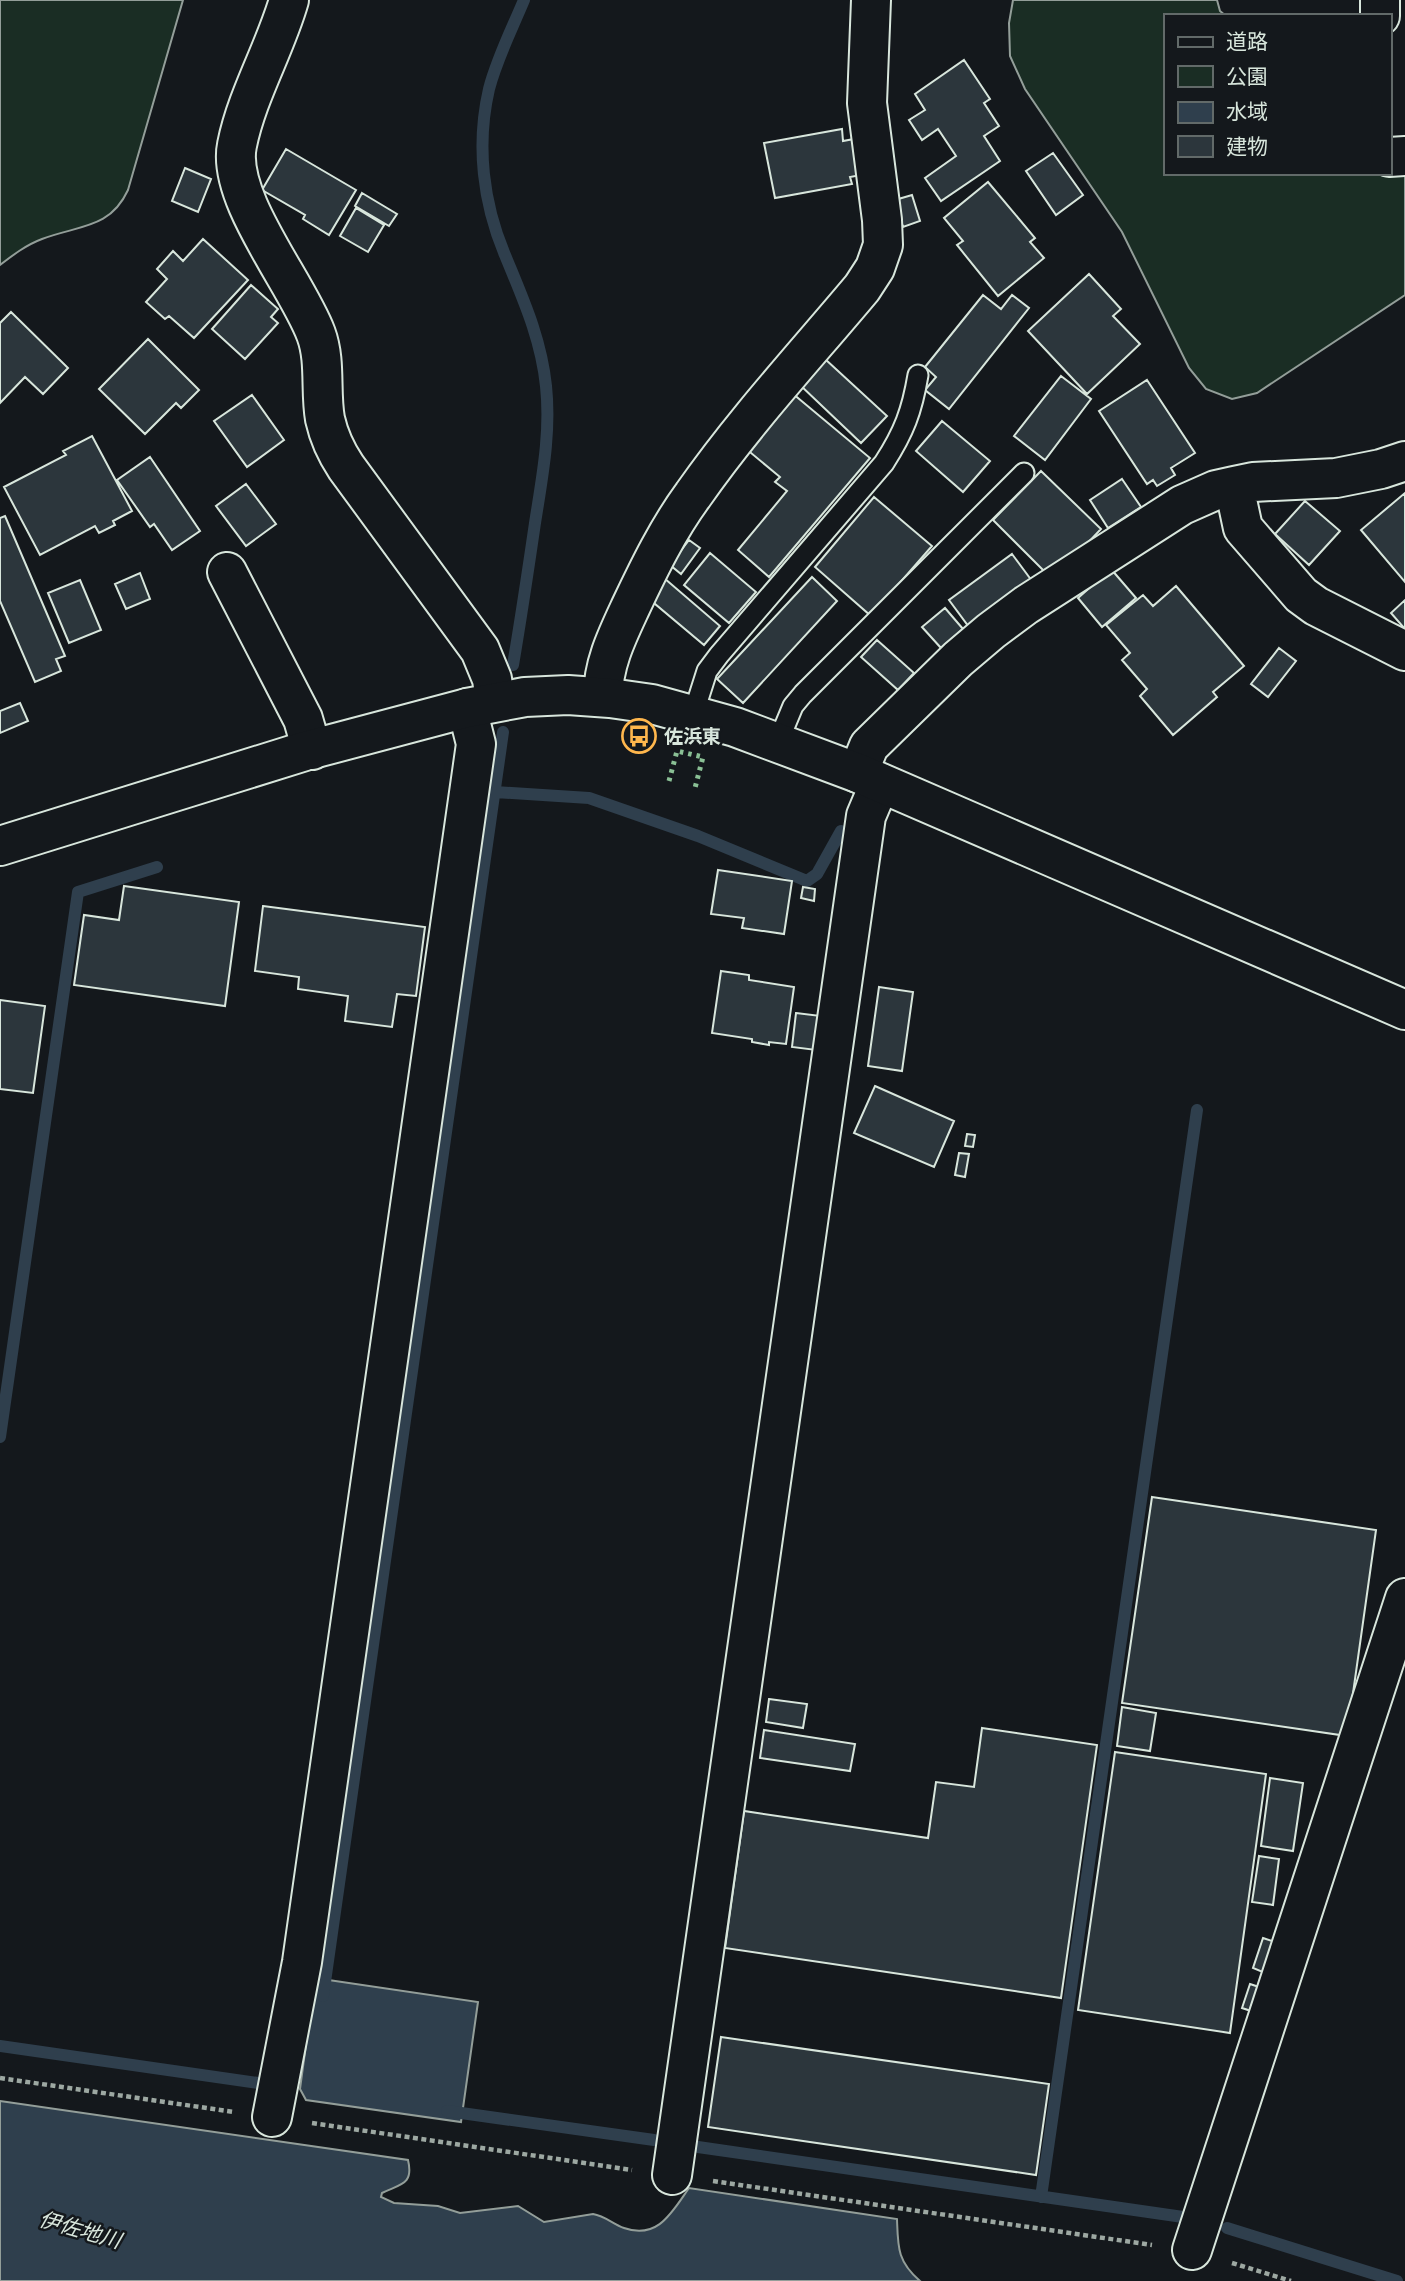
<svg xmlns="http://www.w3.org/2000/svg" width="1405" height="2281" font-family="'Fira Sans Condensed','Noto Sans JP',sans-serif">
  <style>
    .green { fill: #1a2d24; stroke: #939e99; stroke-width: 2 }
    .water { fill: #2f3f4d; stroke: #939e99; stroke-width: 2 }
    .lines { fill: none; stroke-linecap: round; stroke-linejoin: round }
    .stream { stroke: #2f3f4d; stroke-width: 12 }
    .building { fill: #2c363c; stroke: #d8e6dc; stroke-width: 2 }
    .service-casing { stroke: #d8e6dc; stroke-width: 23 }
    .minor-casing { stroke: #d8e6dc; stroke-width: 42 }
    .tertiary-casing { stroke: #d8e6dc; stroke-width: 42 }
    .path { stroke: #9da8a2; stroke-width: 4.5; stroke-dasharray: 5 3.5; stroke-linecap: butt }
    .service { stroke: #14181c; stroke-width: 19 }
    .minor { stroke: #14181c; stroke-width: 38 }
    .tertiary { stroke: #14181c; stroke-width: 38 }
    .hedge { stroke: #8ac095; stroke-width: 5; stroke-dasharray: 3.5 5; stroke-linecap: butt }
    .labels { text-anchor: middle; stroke-width: 5; stroke-linejoin: round; paint-order: stroke }
    .poi-label { font-size: 19px; font-weight: bold; fill: #d8e6dc; stroke: #14181c; text-anchor: start }
    .water-label { font-size: 21px; font-style: italic; fill: #d8e6dc; stroke: #14181c }
  </style>
  <rect width="100%" height="100%" fill="#14181c"/>
  <!-- green -->
  <path class="green" d="M0 0H183L128 190C110 229 79 225 42 239 26 245 13 255 0 265Z
    M1013 0H1217L1220 11 1226 16H1165V173L1382 174 1405 172V295L1257 393 1232 399 1206 389 1189 368 1122 232 1025 89 1010 56 1009 23Z"/>
  <!-- water -->
  <path class="water" d="M315 1978 478 2002 461 2122 306 2100 300 2089Z
    M0 2101 408 2160C414 2185 400 2184 382 2193L381 2197 394 2203 438 2206 460 2213 518 2206 544 2222 593 2214C605 2216 613 2224 624 2228 658 2240 672 2212 689 2188L897 2219C898 2247 897 2261 920 2281H0Z"/>
  <g class="lines">
    <!-- stream -->
    <path class="stream" d="M513 665C521 618 528 571 535 523 542 478 551 433 546 386 541 338 523 299 505 255 483 203 476 145 489 89 497 58 512 29 524 0
      M495 792 589 798 698 836 807 881 817 874 841 831
      M0 1437 78 892 157 867
      M323 1996 503 732
      M0 2046 258 2083
      M447 2111 654 2140
      M698 2147 1183 2217
      M1041 2197 1197 1110
      M1227 2228 1397 2281"/>
  </g>
  <!-- building -->
  <path class="building" d="M964 60 990 99 984 103 999 126 984 136 1000 161 941 201 925 178 956 156 938 129 922 140 909 120 925 110 915 94Z
    M842 129 843 141 854 139 861 175 850 177 852 184 775 198 764 143Z
    M286 149 356 190 329 235 303 219 305 215 262 190Z
    M1053 153 1083 195 1056 215 1026 171Z
    M185 168 211 179 198 212 172 201Z
    M988 182 1035 238 1030 242 1044 258 998 296 957 245 963 241 944 218Z
    M362 193 397 214 389 226 355 206Z
    M912 195 920 221 903 227 895 200Z
    M356 208 384 225 368 252 340 236Z
    M203 239 248 280 194 338 169 316 165 319 146 302 167 279 157 269 173 251 183 261Z
    M1089 274 1121 309 1113 316 1140 344 1087 394 1028 331Z
    M251 285 278 309 271 317 278 323 245 359 212 329Z
    M983 295 1001 309 1012 295 1029 308 949 409 925 390 936 377 925 367Z
    M11 312 68 368 43 394 25 377 0 403V323Z
    M148 339 199 390 181 408 176 403 145 434 99 389Z
    M825 359 887 416 861 443 800 385Z
    M1061 376 1091 399 1045 460 1014 436Z
    M1147 380 1195 453 1171 468 1175 475 1157 486 1153 480 1147 484 1099 411Z
    M792 393 870 458 769 577 738 550 787 491 775 482 780 477 745 448Z
    M252 395 284 440 247 467 214 421Z
    M942 421 990 461 963 492 916 451Z
    M92 436 132 511 113 521 115 525 99 533 95 526 40 555 4 487 66 455 63 451Z
    M150 457 200 531 172 550 154 524 150 527 117 480Z
    M1041 471 1101 529 1082 549 1046 573 993 520Z
    M1122 479 1141 507 1108 528 1090 500Z
    M246 484 276 524 246 546 216 506Z
    M1405 493V582L1361 530Z
    M874 497 932 546 871 616 815 567Z
    M1305 501 1340 531 1309 565 1275 534Z
    M5 516 65 656 56 659 61 671 35 682 0 601V518Z
    M689 540 700 548 681 574 670 565Z
    M710 553 756 592 729 623 684 585Z
    M1012 554 1032 581 969 627 949 600Z
    M1111 569 1136 598 1102 627 1078 598Z
    M140 573 150 599 126 609 115 584Z
    M812 577 837 601 743 703 717 679Z
    M664 578 720 626 704 645 648 598Z
    M80 580 101 630 69 643 48 593Z
    M1176 586 1244 666 1213 692 1217 697 1173 735 1140 696 1147 689 1122 660 1130 653 1106 625 1143 595 1153 606Z
    M1405 600V629L1391 613Z
    M945 608 963 629 941 648 922 627Z
    M877 640 914 673 898 690 861 657Z
    M1279 648 1296 661 1268 697 1251 684Z
    M20 703 28 721 0 733V711Z
    M718 870 792 881 784 934 742 928 744 918 711 914Z
    M124 886 239 902 225 1006 74 985 84 915 119 920Z
    M803 887 815 889 814 901 801 898Z
    M263 906 425 927 416 996 397 994 392 1027 345 1021 348 996 298 989 299 977 255 971Z
    M721 971 749 975V980L794 987 786 1044 769 1042V1045L752 1042V1039L712 1033Z
    M879 987 913 992 902 1071 868 1066Z
    M0 1000 45 1006 33 1093 0 1089Z
    M796 1013 821 1016 816 1050 792 1047Z
    M875 1086 954 1121 934 1167 854 1133Z
    M967 1134 975 1135 973 1147 965 1146Z
    M959 1153 969 1154 965 1177 955 1175Z
    M1152 1497 1376 1530 1347 1736 1122 1703Z
    M769 1699 807 1704 803 1728 766 1722Z
    M1122 1707 1156 1713 1150 1751 1117 1746Z
    M982 1728 1097 1745 1061 1998 725 1948 744 1811 928 1838 936 1782 974 1787Z
    M764 1730 855 1744 850 1771 760 1758Z
    M1115 1752 1266 1774 1230 2033 1078 2010Z
    M1270 1778 1303 1783 1293 1851 1261 1846Z
    M1259 1856 1279 1859 1273 1905 1252 1902Z
    M1263 1938 1275 1942 1265 1973 1253 1968Z
    M1250 1984 1262 1988 1254 2012 1242 2008Z
    M721 2037 1049 2084 1036 2175 708 2127Z"/>
  <g class="lines">
    <!-- service casing -->
    <g class="service-casing">
      <path id="service" d="M693 715 707 671 719 655 884 463C904 432 912 411 918 375
        M778 742 793 706 803 694 1024 473"/>
    </g>
    <!-- minor casing -->
    <g class="minor-casing">
      <path id="minor" d="M289 0C275 49 247 95 237 145 226 198 297 283 316 334 326 361 320 391 325 419 329 437 336 452 346 467L480 650 492 679 495 702
        M1380 16V0
        M1389 157 1405 156
        M1234 486 1243 528 1301 595 1316 606 1405 651
        M227 572 303 719 312 750
        M603 697C603 664 617 636 631 606 649 568 668 529 693 495 744 422 805 356 862 288L875 268 883 245 882 220 867 103 871 0
        M858 773 869 746 958 659 991 631 1026 605 1182 505 1216 490 1234 486 1253 482 1336 478 1381 469 1405 461
        M272 2117 302 1962 476 744 467 708
        M672 2175 866 816 880 783
        M1192 2250 1405 1598"/>
    </g>
    <!-- tertiary casing -->
    <g class="tertiary-casing">
      <path id="tertiary" d="M0 846 305 751 467 708 525 697 568 695 610 698 652 704 735 727 858 773 1405 1010"/>
    </g>
    <!-- path -->
    <path class="path" d="M0 2078 234 2112
      M312 2123 632 2170
      M713 2181 1152 2245
      M1232 2263 1291 2281"/>
    <!-- service -->
    <use href="#service" class="service"/>
    <!-- minor -->
    <use href="#minor" class="minor"/>
    <!-- tertiary -->
    <use href="#tertiary" class="tertiary"/>
    <!-- hedge -->
    <path class="hedge" d="M669 781 677 751 703 757 695 788"/>
  </g>
  <!-- icons -->
  <defs>
    <g id="bus-ring" transform="scale(1.75)"><circle r="9.5" fill="#14181c" stroke="#ffb74d" stroke-width="1.5"/><path d="M-5-6H5V4H4V6H2V4H-2V6H-4V4H-5ZM-3.5-4V0h7V-4ZM-3.5 1.2v1.5H-2V1.2ZM2 1.2v1.5H3.5V1.2Z" fill="#ffb74d"/></g>
  </defs>
  <g fill-rule="evenodd">
    <use href="#bus-ring" x="639" y="736"/>
  </g>
  <g class="labels">
    <!-- poi labels -->
    <g class="poi-label">
      <text x="664" y="743">佐浜東</text>
    </g>
    <!-- water labels -->
    <g class="water-label">
      <text transform="translate(80 2230) rotate(16)" y="7">伊佐地川</text>
    </g>
  </g>
  <!-- legend -->
  <rect x="1164" y="14" width="228" height="161" fill="#14181c" stroke="#626a69" stroke-width="2"/>
  <rect x="1178" y="37" width="35" height="10" fill="#14181c" stroke="#626a69" stroke-width="2"/>
  <text x="1226" y="49" font-size="21" fill="#d8e6dc">道路</text>
  <rect x="1178" y="66" width="35" height="21" fill="#1a2d24" stroke="#626a69" stroke-width="2"/>
  <text x="1226" y="84" font-size="21" fill="#d8e6dc">公園</text>
  <rect x="1178" y="102" width="35" height="21" fill="#2f3f4d" stroke="#626a69" stroke-width="2"/>
  <text x="1226" y="119" font-size="21" fill="#d8e6dc">水域</text>
  <rect x="1178" y="136" width="35" height="21" fill="#2c363c" stroke="#626a69" stroke-width="2"/>
  <text x="1226" y="154" font-size="21" fill="#d8e6dc">建物</text>
</svg>
